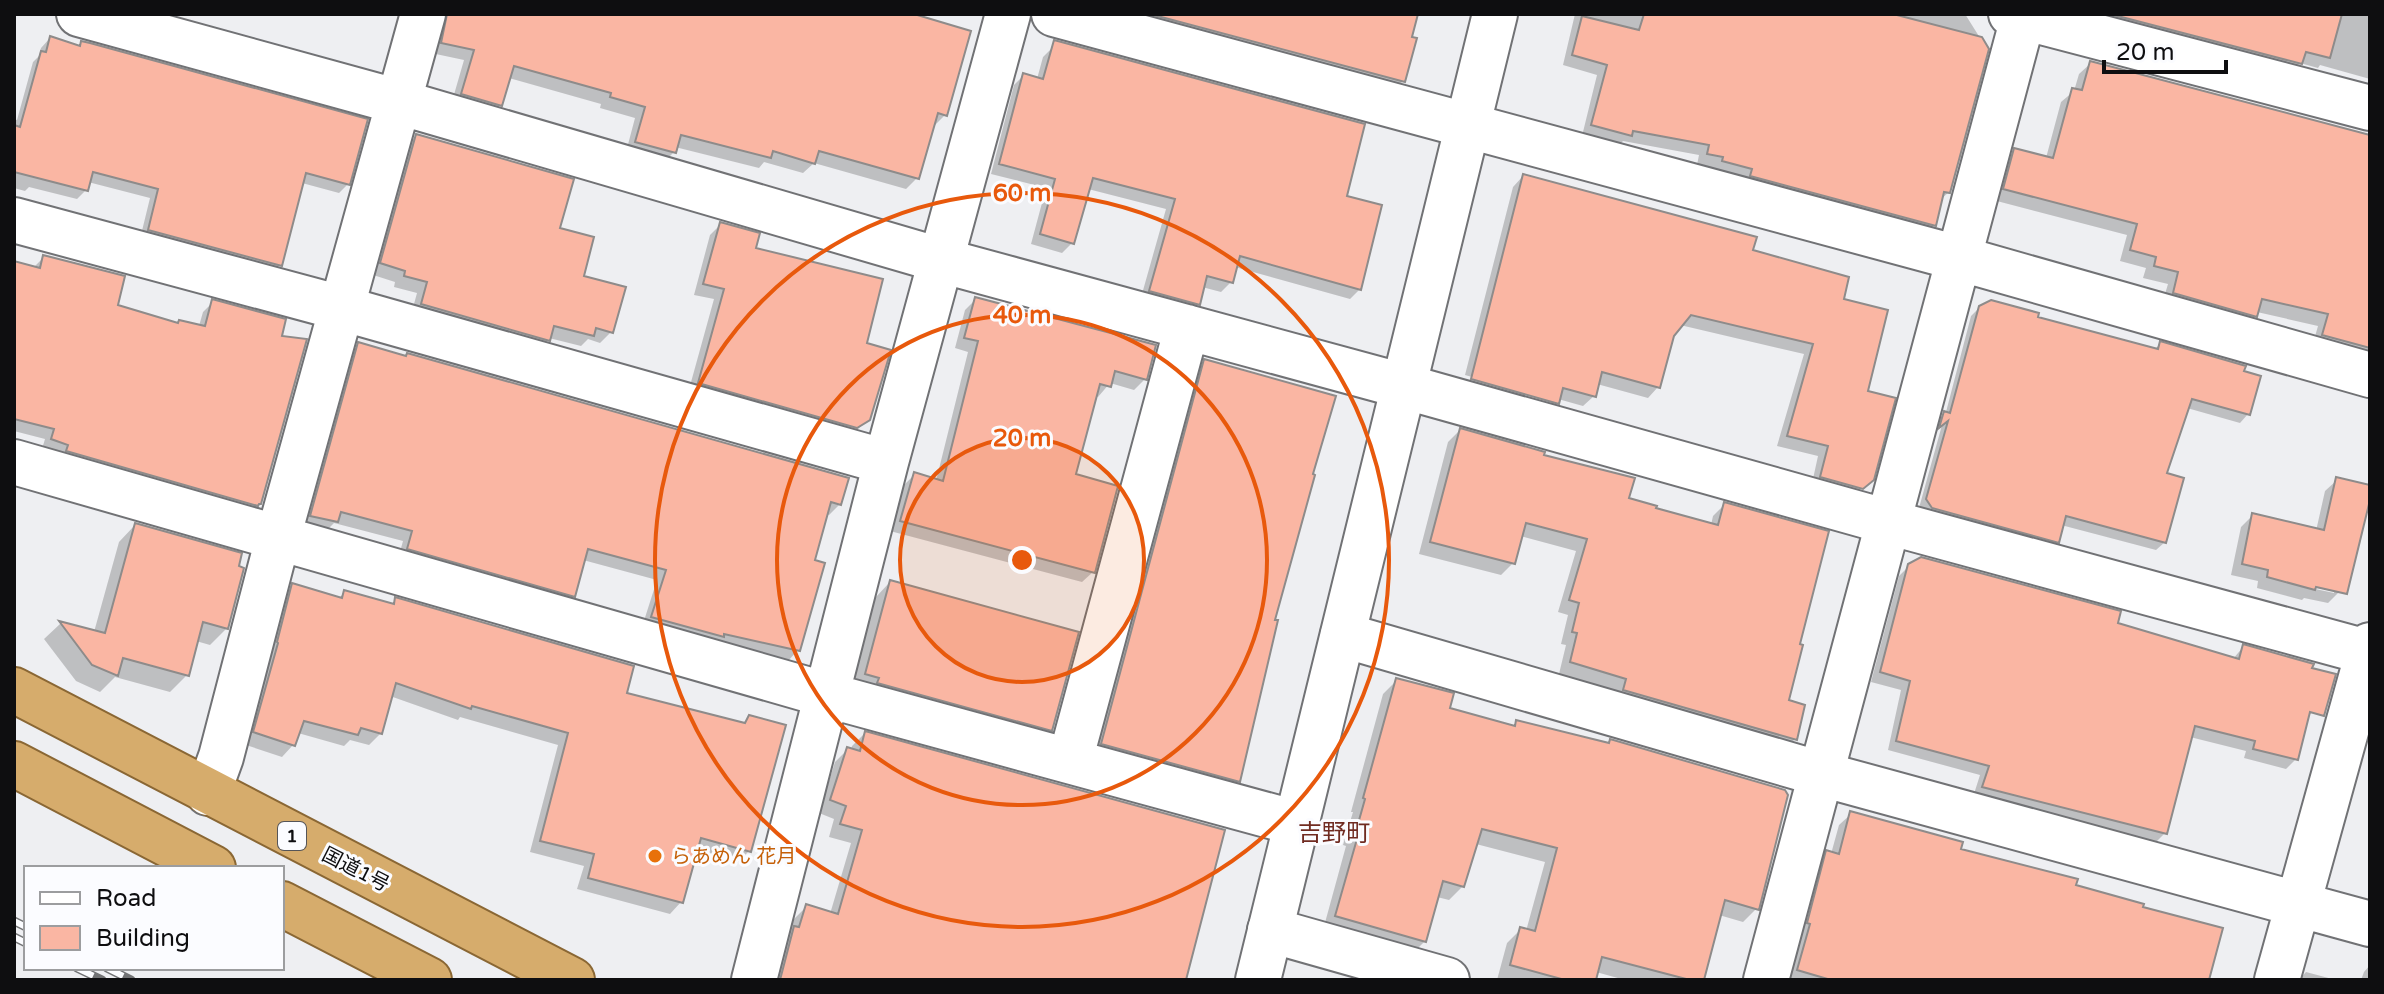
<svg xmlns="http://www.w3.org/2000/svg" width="2384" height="994" font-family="'Varela Round','Noto Sans JP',sans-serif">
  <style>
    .shadow { fill: #0003; fill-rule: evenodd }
    .building { fill: #fab6a3; stroke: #8e8b8a; stroke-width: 2 }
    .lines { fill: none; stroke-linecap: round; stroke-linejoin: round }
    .minor-casing { stroke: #717275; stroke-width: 48 }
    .tertiary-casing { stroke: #717275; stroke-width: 48 }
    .trunk-casing { stroke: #8a6734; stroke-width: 48 }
    .minor { stroke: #fff; stroke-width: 44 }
    .tertiary { stroke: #fff; stroke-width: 44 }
    .trunk { stroke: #d6ac6c; stroke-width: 44 }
    .rail-casing { stroke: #727375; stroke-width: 9 }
    .rail { stroke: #fbfcff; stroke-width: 6; stroke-dasharray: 18; stroke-linecap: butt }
    .ring { fill: none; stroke: #e8590c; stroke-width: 4 }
    .food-dot { fill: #e8710a; stroke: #fbfcff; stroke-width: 3 }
    .labels { text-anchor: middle; stroke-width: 6; stroke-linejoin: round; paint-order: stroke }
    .shield { fill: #fbfcff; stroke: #555558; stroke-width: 2 }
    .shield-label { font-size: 18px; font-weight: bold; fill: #0e0e10 }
    .food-label { font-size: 20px; fill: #c56008; stroke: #fbfcff; text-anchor: start }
    .street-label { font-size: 20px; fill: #0e0e10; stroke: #fbfcff }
    .quarter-label { font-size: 24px; fill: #702b21; stroke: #fbfcff }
    .centre { fill: #e8590c; stroke: #fbfcff; stroke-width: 4 }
    .ring-label { font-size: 24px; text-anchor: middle; font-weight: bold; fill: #e8590c; stroke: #fbfcff; stroke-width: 6; stroke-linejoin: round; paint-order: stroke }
  </style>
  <rect width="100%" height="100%" fill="#eeeff2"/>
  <!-- shadow -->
  <path class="shadow" d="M440 14H902L945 115 934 126 917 178 906 189 814 163 803 173 764 162 759 168 675 147 674 152 663 163 626 152 635 118 600 108 601 104 509 78 500 105 490 116 451 105 464 60 431 53Z
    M1121 14H1416L1403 81 1392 92Z
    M1575 14H1965L1987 49 1949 192 1940 200 1934 225 1923 236 1712 172 1713 168 1697 165 1699 155 1623 141 1619 145 1582 136 1597 75 1563 65Z
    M2060 14H2370V79L2320 65 2318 68 2300 63 2290 74Z
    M50 38 77 48 82 43 348 184 339 193 302 183 280 265 271 274 140 239 150 198 88 182 86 190 77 199 29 187 25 191 14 188V119L17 120 33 62 39 56 41 48Z
    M1053 47 1345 198 1360 289 1350 299 1235 267 1231 282 1221 292 1202 287 1198 304 1188 314 1140 301 1166 209 1088 189 1072 243 1062 253 1031 244 1046 188 991 174 1014 85 1024 75 1037 79 1043 57Z
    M2091 63 2370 137V362L2312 347 2318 326 2257 312 2256 316 2244 328 2162 304 2168 284 2143 278 2146 268 2120 261 2127 235 1993 200 2003 162 2015 150 2046 158 2061 102 2074 91 2079 74Z
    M416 136 558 229 611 332 600 343 588 339 581 346 549 338 537 351 411 315 417 293 394 287 395 282 370 274 405 147Z
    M1523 176 1751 252 1841 300 1865 392 1872 479 1850 499 1811 488 1818 456 1777 446 1804 354 1680 325 1672 335 1658 387 1648 398 1597 384 1594 396 1583 406 1558 399 1546 413 1461 390 1464 379 1553 404V400L1465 375 1513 187Z
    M721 224 865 344 868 419 857 430 845 437 688 393 714 299 694 295 710 235Z
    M44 257 115 307 177 325 199 326 203 312 213 302 260 503 249 513 42 449 45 439 14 431V263L33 268Z
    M976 299 1145 379 1134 390 1110 383 1098 397 1094 396 1073 476 1093 572 1082 582 890 531 904 485 915 474 936 481 968 352 955 348 965 310Z
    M1980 307 2036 318 2154 350 2160 344 2248 414 2240 423 2187 408 2164 474 2165 542 2156 550 2061 525 2057 542 2049 550 1919 508 1942 425 1933 432 1936 422 1946 412 1971 316Z
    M359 345 840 504 829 515 826 514 813 561 798 650 788 661 642 627 657 580 583 560 573 596 563 606 398 559 403 541 334 523 325 532 301 526 348 355Z
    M1205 361 1272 621 1238 781 1228 791 1092 754 1195 371Z
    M1460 430 1542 456 1626 499 1654 509 1711 525 1713 516 1725 504 1798 646 1787 702 1795 739 1783 751 1612 702 1615 691 1559 674 1566 645 1561 644 1568 615 1558 612 1576 551 1520 536 1513 563 1501 575 1419 554 1448 442Z
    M2337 480 2370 487V491L2339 592 2328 603 2304 598 2302 600 2257 588 2258 581 2231 575 2241 527 2252 516 2316 531 2325 491ZM2307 583 2334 589V593L2306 587Z
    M135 525 227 628 210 645 196 641 187 675 170 692 115 677 100 692 76 681 44 639 60 624 94 632 119 542Z
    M1909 566 2233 659 2243 647 2296 759 2286 769 2244 758 2246 751 2190 737 2165 833 2155 843 1973 797 1980 775 1888 750 1901 690 1871 682 1899 576Z
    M890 582 1050 730 1035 745 851 689 875 598Z
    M293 585 338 599 345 592 390 605 396 600 624 695 742 725 750 717 749 851 737 863 697 851 681 902 670 914 577 889 584 866 530 852 558 745 460 717 458 720 390 696 381 733 369 745 350 740 344 746 298 733 293 745 282 757 243 744 281 597Z
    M1397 680 1448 709 1512 727 1517 722 1607 745 1611 741 1757 908 1743 922 1719 915 1702 980H1625L1596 972 1594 980H1497L1507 943 1521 929 1526 931 1545 862 1476 844 1463 886 1449 900 1437 897 1425 941 1411 955 1323 930 1346 846 1343 845 1353 812H1351L1383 694Z
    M865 733 1183 980H771L781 941 789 933 793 920 806 907 830 914 851 843 829 837 834 819 819 813 835 762 848 749 851 750 852 746Z
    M1851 814 2140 909 2207 980H1787L1815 864 1827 853 1831 854 1839 825Z
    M2370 965V980H2361L2364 972Z
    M2306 972 2336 980H2299Z"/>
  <!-- building -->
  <path class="building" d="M447 14H914L971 31 947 116 938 113 919 179 819 151 815 164 773 151 771 158 681 135 676 153 635 142 645 107 610 97 611 93 514 66 502 106 461 94 474 50 441 43Z
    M1150 14H1418L1412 37 1417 38 1405 82Z
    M1644 14H1893L1982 37 1989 49 1950 193 1944 192 1936 226 1750 176 1752 169 1722 161 1723 157 1707 154 1709 145 1633 131 1632 136 1591 125 1607 65 1572 55 1582 16 1639 30Z
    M2110 14H2342L2330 58 2306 52 2302 64Z
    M50 36 80 46 81 41 90 43 368 119 350 185 306 173 282 266 148 230 158 189 93 172 88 191 14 172V125L20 127 41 51 46 52Z
    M1054 40 1365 124 1347 196 1382 205 1361 290 1240 256 1233 283 1207 276 1200 305 1149 291 1175 199 1093 178 1074 244 1040 234 1055 179 999 164 1023 73 1043 79Z
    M2090 61 2370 135V348L2322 335 2328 314 2262 299 2257 317 2173 293 2178 272 2154 266 2156 257 2130 250 2137 224 2003 189 2014 148 2053 158 2072 88 2082 90Z
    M416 134 574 179 560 228 594 237 584 276 626 287 613 333 596 328 594 336 554 326 550 341 421 304 427 282 404 276 405 271 380 263Z
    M1523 174 1757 237 1753 250 1849 277 1844 299 1888 310 1868 391 1896 398 1874 480 1863 489 1820 477 1828 446 1787 436 1813 344 1691 315 1674 336 1660 388 1602 372 1596 397 1563 388 1559 404 1471 379Z
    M720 222 760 233 756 248 883 279 867 343 891 350 870 420 857 428 698 383 724 289 703 284Z
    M43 255 125 276 118 305 178 323 179 320 205 326 212 299 286 319 282 336 307 339 261 504H259L258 506 66 451 68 445 51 439 54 429 14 419V261L40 268Z
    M975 297 1156 345 1147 380 1115 371 1111 387 1100 384 1076 474 1118 486 1095 573 900 521 914 472 943 481 978 341 964 338Z
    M1991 300 2039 313 2038 317 2158 349 2160 341 2246 366 2244 371 2261 376 2250 415 2192 399 2167 473 2184 478 2166 543 2066 516 2059 543 1932 508 1926 499 1948 421 1939 428 1944 411 1950 413 1979 306Z
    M358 342 406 356 407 353 849 478 841 505 831 502 815 560 825 563 800 651 724 634V637L651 617 666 570 588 549 575 597 407 549 412 531 341 512 338 522 310 516Z
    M1204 359 1336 396 1313 474 1315 475 1275 620H1278L1240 782 1101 744Z
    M1460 428 1545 452 1544 455 1635 478 1629 498 1657 506 1656 508 1718 525 1724 502 1829 531 1800 644 1803 645 1789 700 1805 705 1797 740 1623 690 1626 679 1570 662 1577 633 1572 632 1579 603 1569 600 1587 539 1526 523 1515 564 1430 542Z
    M2336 477 2370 485V500L2347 594 2316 587 2315 590 2267 577 2268 570 2242 564 2252 513 2324 530Z
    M135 523 242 553 239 566 244 568 228 629 203 622 189 676 123 658 118 676 92 665 59 621 105 633Z
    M1921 557 2121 611 2118 623 2239 659 2243 644 2314 664 2312 668 2336 674 2324 716 2310 712 2298 760 2253 749 2255 741 2195 726 2167 834 1982 787 1989 766 1896 741 1910 681 1880 672 1908 564Z
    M890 580 1079 632 1052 731 877 683 879 678 865 674Z
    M292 583 342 598 344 590 394 604 395 597 634 666 627 693 745 723 749 715 786 725 751 852 701 838 683 903 588 878 594 854 540 841 568 733 472 706 471 709 396 683 382 734 361 728 358 735 304 721 295 746 253 732 278 643 277 642Z
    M1396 678 1454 693 1450 708 1515 726 1516 720 1609 743 1610 739 1785 790 1788 795 1759 910 1725 900 1704 980H1690L1602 957 1596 980H1565L1510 965 1520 927 1535 931 1557 848 1482 829 1464 887 1443 881 1426 942 1335 916 1359 832 1356 831 1365 799 1363 798Z
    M865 731 1225 830 1186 980H780L794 926 799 927 806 904 838 914 862 830 840 824 846 806 830 800 847 747 860 751Z
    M1850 811 1963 842 1961 849 2078 879 2076 885 2144 904 2143 907 2223 928 2209 980H1831L1797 970 1810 924 1807 923 1826 850 1839 854Z"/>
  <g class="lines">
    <!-- minor casing -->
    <g class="minor-casing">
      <path id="minor" d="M79 14 399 102 940 260 1403 386 1888 522 2370 653
        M1054 14 1958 258 2370 375
        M2011 14 2370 108
        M14 220 341 308 886 462
        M14 462 827 695 1296 823
        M1343 635 1821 774 2370 924
        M1070 761 1187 327
        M208 793 221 757 278 538 423 14
        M1270 930 1447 980
        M754 980 886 462 1008 14
        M1766 980 2024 14
        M2277 980 2370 645"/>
    </g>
    <!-- tertiary casing -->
    <g class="tertiary-casing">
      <path id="tertiary" d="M1258 980 1495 14"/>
    </g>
    <!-- trunk casing -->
    <g class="trunk-casing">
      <path id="trunk" d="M14 690 572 980
        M14 764 213 868
        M282 904 429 980"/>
    </g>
    <!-- minor -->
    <use href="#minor" class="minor"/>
    <!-- tertiary -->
    <use href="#tertiary" class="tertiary"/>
    <!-- trunk -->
    <use href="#trunk" class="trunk"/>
    <!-- rail casing -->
    <g class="rail-casing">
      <path id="rail" d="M14 921 26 927
        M14 937 26 943
        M77 968 102 980
        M107 968 131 980"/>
    </g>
    <!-- rail -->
    <use href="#rail" class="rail"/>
  </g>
  <!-- distance rings -->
  <circle cx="1022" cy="560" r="122" fill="#e8590c" fill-opacity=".12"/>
  <g class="ring">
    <circle cx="1022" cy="560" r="122"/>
    <circle cx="1022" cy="560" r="245"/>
    <circle cx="1022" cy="560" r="367"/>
  </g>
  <!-- markers -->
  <circle class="food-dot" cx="655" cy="856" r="8"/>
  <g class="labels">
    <!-- shield labels -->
    <rect class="shield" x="278" y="822" width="28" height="28" rx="6"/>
    <g class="shield-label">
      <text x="292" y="842">1</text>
    </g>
    <!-- food labels -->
    <g class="food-label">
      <text x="671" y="863">らあめん 花月</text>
    </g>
    <!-- street labels -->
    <g class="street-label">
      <text transform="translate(356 869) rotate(27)" y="7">国道1号</text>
    </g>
    <!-- quarter labels -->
    <g class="quarter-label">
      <text x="1334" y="841">吉野町</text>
    </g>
  </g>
  <circle cx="1022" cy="560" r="12" class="centre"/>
  <g class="ring-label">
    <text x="1022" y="201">60 m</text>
    <text x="1022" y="323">40 m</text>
    <text x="1022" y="446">20 m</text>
  </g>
  <!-- border -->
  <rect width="2384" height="994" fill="none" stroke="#0e0e10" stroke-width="32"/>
  <!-- legend -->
  <rect x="24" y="866" width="260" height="104" fill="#fbfcff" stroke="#9c9d9f" stroke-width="2"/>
  <rect x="40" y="892" width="40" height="12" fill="#ffffff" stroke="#9c9d9f" stroke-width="2"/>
  <text x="96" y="906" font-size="24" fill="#0e0e10">Road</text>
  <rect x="40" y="926" width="40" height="24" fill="#fab6a3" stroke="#9c9d9f" stroke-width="2"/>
  <text x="96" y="946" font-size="24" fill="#0e0e10">Building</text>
  <!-- scale -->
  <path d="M2104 60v12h122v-12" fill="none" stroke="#0e0e10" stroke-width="4"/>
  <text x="2116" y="60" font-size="24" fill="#0e0e10" stroke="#fbfcff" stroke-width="6" paint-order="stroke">20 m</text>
</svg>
